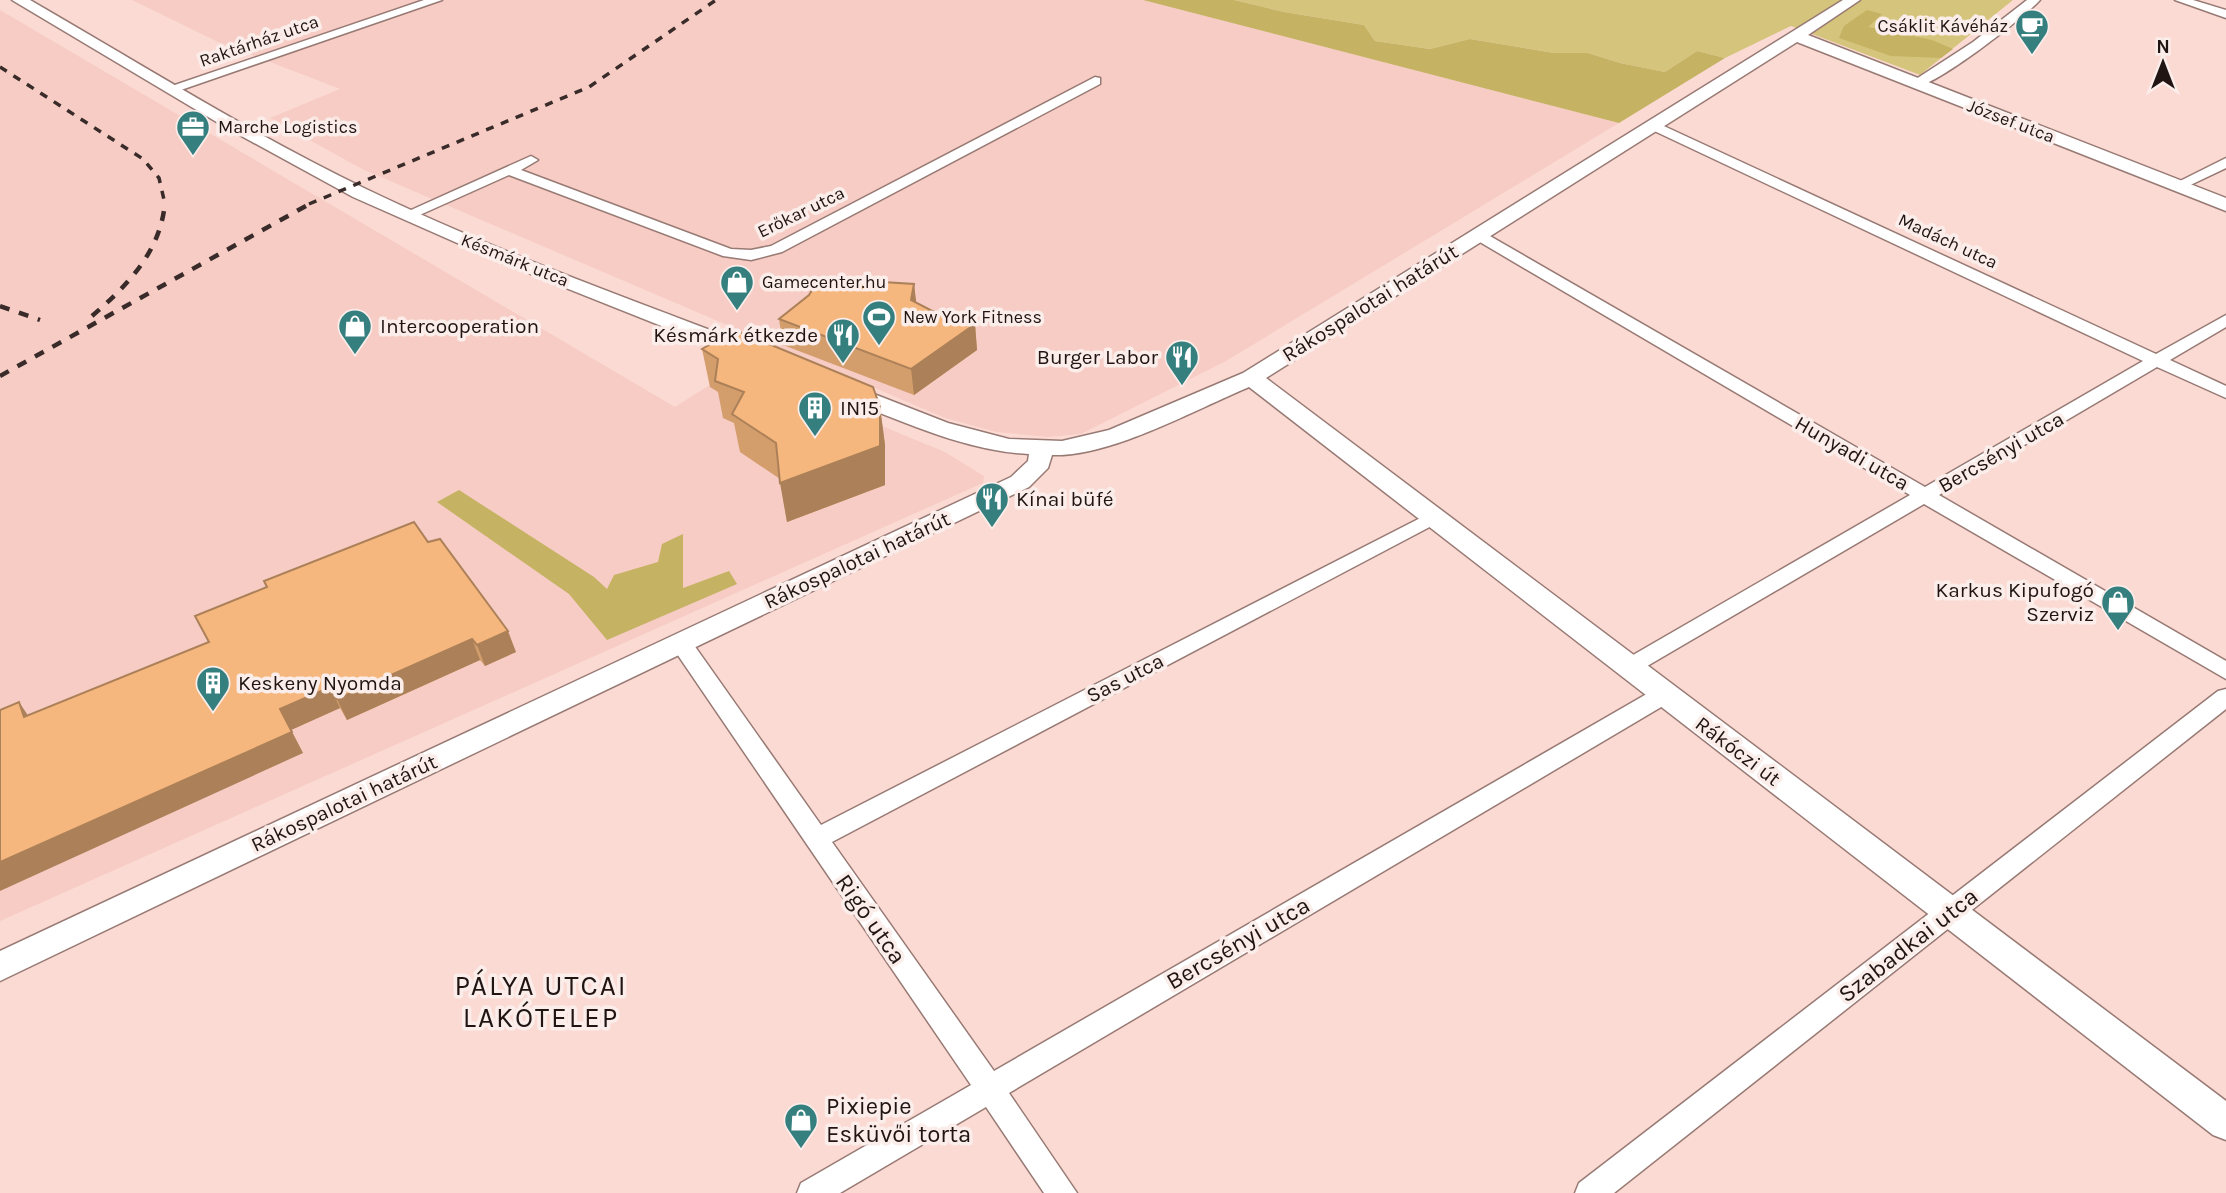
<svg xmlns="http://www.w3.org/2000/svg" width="2226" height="1193" font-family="Karla,sans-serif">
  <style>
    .built { fill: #f6ccc4 }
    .green { fill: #d5c47c }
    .forest { fill: #c5b262 }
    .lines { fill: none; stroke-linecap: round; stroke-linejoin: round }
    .minor-casing { stroke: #987a74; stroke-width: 3 }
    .tertiary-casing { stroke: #987a74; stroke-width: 3 }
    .minor { fill: #fff; fill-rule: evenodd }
    .tertiary { fill: #fff; fill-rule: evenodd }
    .rail-far1 { stroke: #392b29; stroke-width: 3.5; stroke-dasharray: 8 8; stroke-linecap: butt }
    .rail { stroke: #392b29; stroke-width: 4.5; stroke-dasharray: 10 10; stroke-linecap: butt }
    .wall { fill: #d39d6c }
    .shaded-wall { fill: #ac8058 }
    .building { fill: #f5b77d; stroke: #ac8058; stroke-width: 2 }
    .labels { text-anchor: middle; stroke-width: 7; stroke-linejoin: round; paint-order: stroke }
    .far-poi-label { font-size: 18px; fill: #201513; stroke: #faedea; text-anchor: start }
    .far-street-label { font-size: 18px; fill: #201513; stroke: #faedea }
    .street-label { font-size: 21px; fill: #201513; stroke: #faedea }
    .poi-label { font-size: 21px; fill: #201513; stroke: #faedea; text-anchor: start }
    .near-street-label { font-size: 24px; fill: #201513; stroke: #faedea }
    .near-poi-label { font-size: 24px; fill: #201513; stroke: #faedea; text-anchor: start }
    .near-neighbourhood-label { font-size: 28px; letter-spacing: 2px; fill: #201513; stroke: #faedea }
  </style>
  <rect width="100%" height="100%" fill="#fcdad4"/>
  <!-- built -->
  <path class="built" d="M132 0H1143L1619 123 1226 361 1081 434 1048 437 996 432 945 418 362 169 270 118 340 89 218 42Z
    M0 10 675 407 738 367 945 452 984 476 983 483 0 921Z"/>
  <!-- green -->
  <path class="green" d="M1234 0H2013L1920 75 1791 26 1725 58 1697 51 1665 72 1620 63 1588 53H1554L1470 39 1430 49 1375 41 1364 25 1284 12Z"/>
  <!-- forest -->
  <path class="forest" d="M1143 0H1234L1284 12 1364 25 1375 41 1430 49 1470 39 1554 53H1588L1620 63 1665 72 1697 51 1725 58 1619 123Z
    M1867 10 1882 14 1868 27 1932 40 1953 49 1941 58 1891 56 1839 38 1844 26Z
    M459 490 594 577 607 589 614 575 658 562 662 544 683 534V588L729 571 737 584 607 640 569 594 437 502Z"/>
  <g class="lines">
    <!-- minor casing -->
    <g class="minor-casing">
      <path id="minor" d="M424 0H442L178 91 173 92 166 88Z
        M2027 0H2040C2025 17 1931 90 1913 87V81L1973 42Z
        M2175 0H2193L2226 10V18Z
        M1095 77 1100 78V84L782 252 751 260 723 256 509 175 413 218H403L400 215 531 156 538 160 521 170 731 249 751 250 771 246Z
        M1653 121 2156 354 2226 315V327L2170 360 2226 386V398L2157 367 1939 495 2226 661V679L1924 504 1637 672 1629 675 1621 672 1618 667 1621 662 1910 495 1473 238 1470 235 1473 232H1483L1925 487 2143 361 1648 128V122Z
        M2226 158V168L2182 189H2172L2170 186Z
        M1434 511 1441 513 1444 517 1441 521 832 842 994 1071 1657 688 1665 686 1673 688 1676 694 1673 700 1009 1093 1077 1193H1044L986 1107 840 1193H797L801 1183 971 1085 673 648 670 643 673 638 681 635 689 638 821 825Z
        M2226 689V709L1614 1193H1575L1579 1183 2218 691Z"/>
    </g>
    <!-- tertiary casing -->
    <g class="tertiary-casing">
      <path id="tertiary" d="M12 0H30C141 64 250 133 366 189 493 250 626 298 758 348L761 353 758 358H742L498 261 353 197 225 127Z
        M1843 0H1860L1808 35 2226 198V211L1797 42 1266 378 2226 1101V1140L2213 1135 1249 387C1194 410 1111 457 1052 455L1048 468 1029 487 0 981V951L1011 477 1028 461 1029 454C964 451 900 420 840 397L837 392 840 387H856L948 423 1009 439 1062 441 1109 430 1243 373Z"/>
    </g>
    <!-- minor -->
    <use href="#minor" class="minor"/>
    <!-- tertiary -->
    <use href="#tertiary" class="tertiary"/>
    <!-- rail-far1 -->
    <path class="rail-far1" d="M0 67 143 159 159 178 165 204
      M309 204 589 87 716 0"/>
    <!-- rail -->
    <path class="rail" d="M0 306 40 320
      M92 316C128 285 161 251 165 202
      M0 376 313 202"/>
  </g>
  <!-- wall -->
  <path class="wall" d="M914 284 916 303 938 314 975 324 977 350 914 395 783 345 779 319Z
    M702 349 880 407 885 445V485L787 522 780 479 740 452 734 423 723 418 718 392 710 387Z
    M428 542 516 652 485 666 480 660 347 720 340 708 291 730 303 753 28 715 209 642Z"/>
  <!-- shaded-wall -->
  <path class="shaded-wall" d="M914 284 917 309 911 300Z
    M975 324 977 350 914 395 911 369Z
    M880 407 885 445V485L787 522 780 483Z
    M508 631 516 652 485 666 477 645Z
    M472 639 480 660 347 720 337 699Z
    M330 687 340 708 291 730 280 709Z
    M19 702 33 723 24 717Z
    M292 732 303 753 0 891V862Z"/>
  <!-- building -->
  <path class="building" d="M819 278 914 284 911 300 938 314 975 324 911 369 779 319 809 295Z
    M735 330 873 387 880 407V446L780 483 776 443 732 414 744 392 715 381 718 359 702 349Z
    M414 522 428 542 440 539 508 631 477 645 472 639 337 699 330 687 280 709 292 732 0 862V710L19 702 24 717 209 642 195 616 267 587 264 581Z"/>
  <!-- icons -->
  <defs>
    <g id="cafe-pin" transform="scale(1.75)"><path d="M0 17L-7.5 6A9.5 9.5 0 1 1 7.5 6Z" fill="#367f7f" stroke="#faedea"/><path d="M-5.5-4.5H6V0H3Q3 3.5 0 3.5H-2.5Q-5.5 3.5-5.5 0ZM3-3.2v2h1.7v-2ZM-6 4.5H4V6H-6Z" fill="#fff"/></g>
    <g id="office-pin" transform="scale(1.75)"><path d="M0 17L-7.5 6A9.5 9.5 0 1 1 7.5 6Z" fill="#367f7f" stroke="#faedea"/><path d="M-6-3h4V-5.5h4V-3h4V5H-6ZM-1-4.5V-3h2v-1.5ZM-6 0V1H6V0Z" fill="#fff"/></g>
    <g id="shop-pin" transform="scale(1.75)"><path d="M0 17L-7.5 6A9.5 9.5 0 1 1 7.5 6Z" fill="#367f7f" stroke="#faedea"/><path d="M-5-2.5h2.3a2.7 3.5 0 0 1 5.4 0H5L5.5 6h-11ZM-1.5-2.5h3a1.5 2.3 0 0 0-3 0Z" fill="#fff"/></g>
    <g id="stadium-pin" transform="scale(1.75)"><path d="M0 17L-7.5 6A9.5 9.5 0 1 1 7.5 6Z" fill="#367f7f" stroke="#faedea"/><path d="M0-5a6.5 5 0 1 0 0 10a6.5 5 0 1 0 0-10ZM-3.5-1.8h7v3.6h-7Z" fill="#fff"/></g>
    <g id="restaurant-pin" transform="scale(1.75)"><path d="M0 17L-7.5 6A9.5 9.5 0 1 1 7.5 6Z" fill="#367f7f" stroke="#faedea"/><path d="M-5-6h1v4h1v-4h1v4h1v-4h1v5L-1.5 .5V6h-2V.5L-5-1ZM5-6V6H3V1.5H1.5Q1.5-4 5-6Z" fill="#fff"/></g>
    <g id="building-pin" transform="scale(1.75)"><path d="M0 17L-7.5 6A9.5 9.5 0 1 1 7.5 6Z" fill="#367f7f" stroke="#faedea"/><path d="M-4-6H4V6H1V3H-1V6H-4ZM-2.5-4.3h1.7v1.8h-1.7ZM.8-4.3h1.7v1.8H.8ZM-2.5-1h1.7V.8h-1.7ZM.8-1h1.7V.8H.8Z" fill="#fff"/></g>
  </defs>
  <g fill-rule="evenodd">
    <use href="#cafe-pin" x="2032" y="26"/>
    <use href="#office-pin" x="193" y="127"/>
    <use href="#shop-pin" x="737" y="282"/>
    <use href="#stadium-pin" x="879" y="317"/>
    <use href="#shop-pin" x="355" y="326"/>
    <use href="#restaurant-pin" x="843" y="335"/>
    <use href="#restaurant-pin" x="1182" y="357"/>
    <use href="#building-pin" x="815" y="408"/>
    <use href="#restaurant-pin" x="992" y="499"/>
    <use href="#shop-pin" x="2118" y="602"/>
    <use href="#building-pin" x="213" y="683"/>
    <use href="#shop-pin" x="801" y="1120"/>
  </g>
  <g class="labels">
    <!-- far-poi labels -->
    <g class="far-poi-label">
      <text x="2008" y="32" text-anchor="end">Csáklit Kávéház</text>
      <text x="218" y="133">Marche Logistics</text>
      <text x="762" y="288">Gamecenter.hu</text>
      <text x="903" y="323">New York Fitness</text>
    </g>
    <!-- far-street labels -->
    <g class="far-street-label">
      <text transform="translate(259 41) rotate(-19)" y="6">Raktárház utca</text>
      <text transform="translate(2011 121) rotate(21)" y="6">József utca</text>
      <text transform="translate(801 212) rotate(-26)" y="6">Erőkar utca</text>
      <text transform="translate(1948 241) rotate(25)" y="6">Madách utca</text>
      <text transform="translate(515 260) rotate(22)" y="6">Késmárk utca</text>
    </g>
    <!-- street labels -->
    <g class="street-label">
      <text transform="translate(1370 303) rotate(-32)" y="7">Rákospalotai határút</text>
      <text transform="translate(2001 452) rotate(-30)" y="7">Bercsényi utca</text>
      <text transform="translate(1852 453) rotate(30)" y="7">Hunyadi utca</text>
      <text transform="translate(857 560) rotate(-25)" y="7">Rákospalotai határút</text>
      <text transform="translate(1125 678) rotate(-27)" y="7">Sas utca</text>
      <text transform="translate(1738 751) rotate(37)" y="7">Rákóczi út</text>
      <text transform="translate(344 803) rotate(-25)" y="7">Rákospalotai határút</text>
    </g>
    <!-- poi labels -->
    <g class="poi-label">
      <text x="380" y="333">Intercooperation</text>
      <text x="818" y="342" text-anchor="end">Késmárk étkezde</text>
      <text x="1158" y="364" text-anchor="end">Burger Labor</text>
      <text x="840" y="415">IN15</text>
      <text x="1016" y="506">Kínai büfé</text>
      <text x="2094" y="597" text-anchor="end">Karkus Kipufogó<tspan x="2094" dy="24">Szerviz</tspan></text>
      <text x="238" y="690">Keskeny Nyomda</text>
    </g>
    <!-- near-street labels -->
    <g class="near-street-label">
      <text transform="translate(871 919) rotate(55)" y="8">Rigó utca</text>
      <text transform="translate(1238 943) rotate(-30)" y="8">Bercsényi utca</text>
      <text transform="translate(1908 945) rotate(-38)" y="8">Szabadkai utca</text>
    </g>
    <!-- near-poi labels -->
    <g class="near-poi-label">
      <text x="826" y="1114">Pixiepie<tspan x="826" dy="28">Esküvői torta</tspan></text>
    </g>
    <!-- near-neighbourhood labels -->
    <g class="near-neighbourhood-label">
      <text x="541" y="995">PÁLYA UTCAI<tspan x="541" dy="32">LAKÓTELEP</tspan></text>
    </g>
  </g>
  <!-- north arrow -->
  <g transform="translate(2163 63)" stroke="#faedea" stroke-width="5" paint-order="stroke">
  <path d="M0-5L12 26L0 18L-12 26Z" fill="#201513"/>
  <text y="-10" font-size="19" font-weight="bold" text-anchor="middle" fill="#201513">N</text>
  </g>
</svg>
